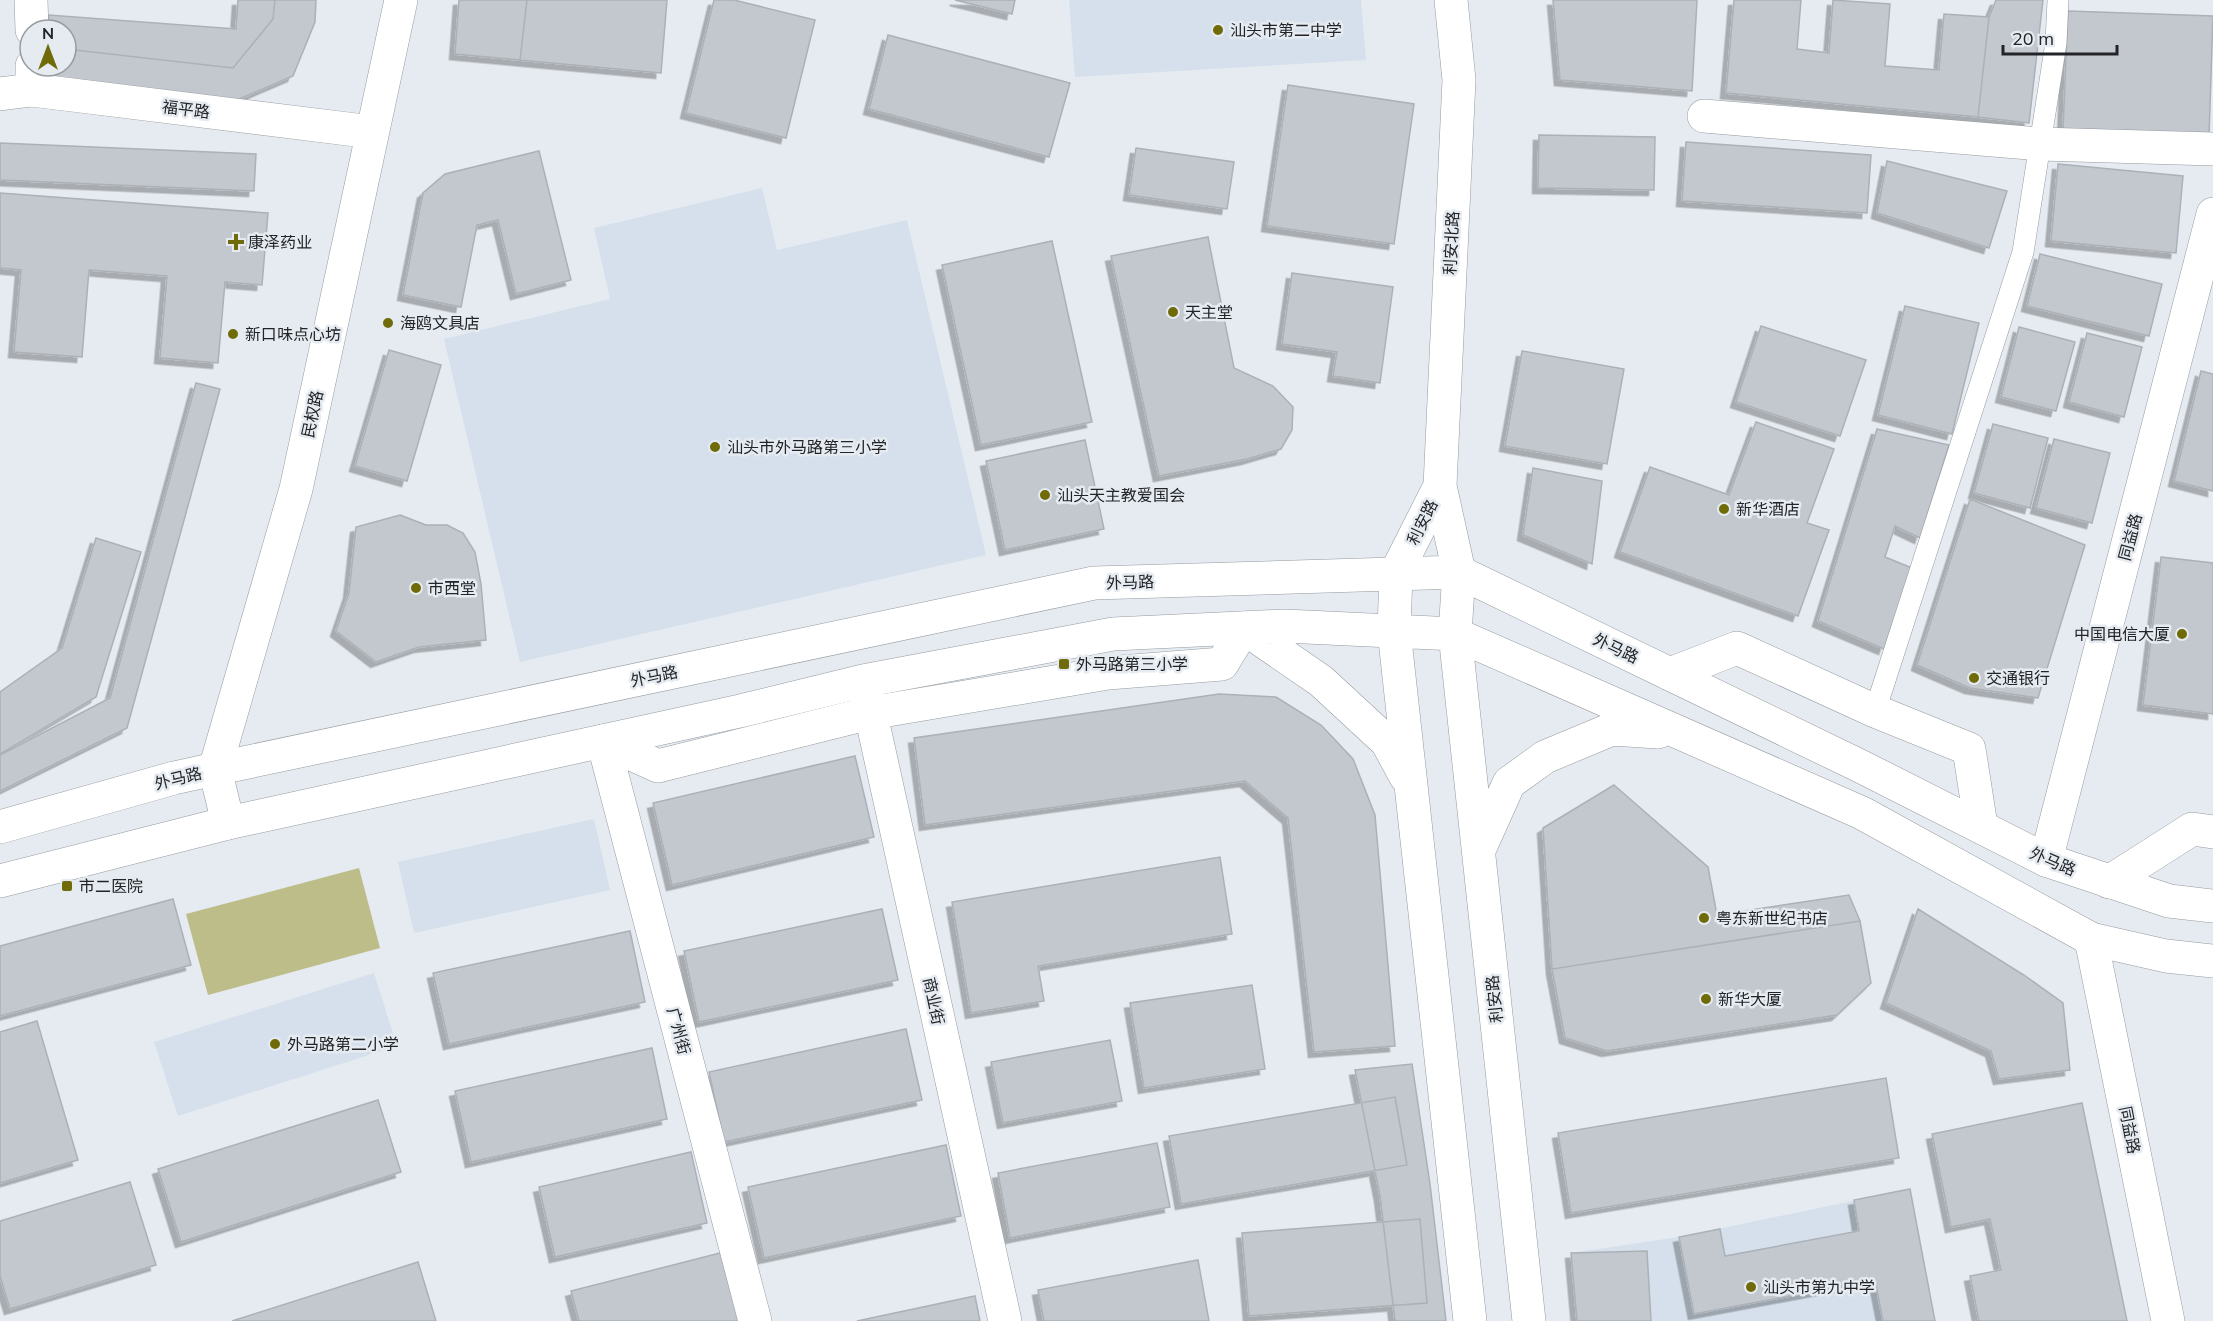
<svg xmlns="http://www.w3.org/2000/svg" width="2213" height="1321" font-family="Mulish,'Noto Sans SC',sans-serif">
  <style>
    .built { fill: #d5e0ec }
    .garden { fill: #bdbd89 }
    .building { fill: #c2c8ce; stroke: #abb1b7; stroke-width: 1.5; filter: url(#shadow) }
    .lines { fill: none; stroke-linecap: round; stroke-linejoin: round }
    .service-casing { stroke: #959ba0; stroke-width: 22 }
    .minor-casing { stroke: #959ba0; stroke-width: 34 }
    .tertiary-casing { stroke: #959ba0; stroke-width: 34 }
    .service { stroke: #fff; stroke-width: 21 }
    .minor { stroke: #fff; stroke-width: 33 }
    .tertiary { stroke: #fff; stroke-width: 33 }
    .poi-dot { fill: #6e6b08; stroke: #e5ebf1; stroke-width: 2 }
    .labels { text-anchor: middle; stroke-width: 5; stroke-linejoin: round; paint-order: stroke }
    .poi-label { font-size: 16px; fill: #222427; stroke: #e5ebf1; text-anchor: start }
    .street-label { font-size: 16px; fill: #222427; stroke: #e5ebf1 }
  </style>
  <defs>
    <filter id="shadow"><feDropShadow dx="-5.5" dy="5.5" stdDeviation="0" flood-color="#0004"/></filter>
  </defs>
  <rect width="100%" height="100%" fill="#e5ebf1"/>
  <!-- built -->
  <path class="built" d="M1069 0H1361L1366 60 1075 77Z
    M762 188 777 250 907 220 986 555 520 662 444 339 610 299 594 228Z
    M594 819 610 890 414 933 398 862Z
    M374 973 397 1046 178 1116 154 1042Z
    M1910 1189 1935 1321H1577L1571 1253 1679 1237Z"/>
  <!-- garden -->
  <path class="garden" d="M359 868 380 948 208 995 186 914Z"/>
  <!-- building -->
  <path class="building" d="M238 0H316L315 22 293 76 230 103 43 90 45 66H66V30H47L49 15 236 29Z
    M275 0H316L315 22 293 76 230 103 43 90 45 66H66V49L233 68 273 19Z
    M459 0H667L661 73 455 54Z
    M459 0H527L520 60 455 54Z
    M714 0H734L815 20 786 138 686 113Z
    M955 0H1015L1012 14Z
    M1553 0H1697L1692 91 1560 80Z
    M1734 0H1801L1797 49 1829 53 1833 0 1890 4 1885 66 1939 70 1944 14 1989 17 1978 117 1726 93Z
    M1996 0H2043L2029 123 1978 117 1989 17Z
    M2068 11 2213 16 2209 136 2063 130Z
    M888 35 1070 83 1049 157 869 109Z
    M1288 85 1414 104 1394 244 1267 226Z
    M1539 135 1655 137 1654 190 1538 188Z
    M1686 142 1871 155 1867 213 1682 201Z
    M0 143 256 154 254 191 0 180Z
    M1136 148 1234 162 1227 209 1129 195Z
    M539 151 571 280 516 294 498 220 477 225 461 307 403 295 423 193 445 174Z
    M1887 161 2007 191 1989 248 1877 213Z
    M2058 164 2183 176 2176 253 2051 241Z
    M0 193 268 213 262 285 225 282 218 363 160 358 167 276 89 270 82 357 14 352 21 270 0 268Z
    M1208 237 1234 368 1273 386 1293 407 1292 430 1281 449 1247 459 1159 476 1111 256Z
    M1052 241 1092 422 981 445 942 265Z
    M2040 254 2162 284 2149 336 2027 306Z
    M1292 273 1393 287 1380 383 1333 376 1337 352 1282 344Z
    M1905 306 1979 323 1952 434 1878 415Z
    M1761 326 1866 360 1840 436 1736 402Z
    M2019 327 2075 342 2056 411 2001 397Z
    M2087 333 2142 347 2124 417 2069 402Z
    M389 350 441 365 407 481 355 466Z
    M1522 351 1624 369 1607 464 1505 446Z
    M2201 371 2213 374V491L2174 481Z
    M196 383 220 389 127 728 0 791V755L110 698Z
    M1756 422 1834 449 1807 523 1829 530 1798 616 1620 552 1650 467 1729 495Z
    M1993 424 2048 438 2030 508 1974 493Z
    M1877 429 1949 445 1920 538 1895 526 1885 557 1912 568 1884 649 1818 621Z
    M2054 439 2110 453 2092 523 2036 508Z
    M1085 440 1104 529 1005 550 986 461Z
    M1533 468 1602 481 1592 564 1523 535Z
    M1970 499 2085 545 2038 698 1970 688 1917 665Z
    M400 515 426 525H447L463 533 475 552 481 584 486 640 419 647 376 662 336 631 349 593 356 527Z
    M96 538 141 552 96 697 0 754V692L62 648Z
    M2161 557 2213 563V714L2143 705Z
    M1219 694 1276 697 1321 725 1353 759 1375 815 1395 1046 1314 1052 1288 818 1245 781 925 825 914 738Z
    M855 756 874 837 672 885 653 803Z
    M1614 785 1708 867 1717 915 1849 895 1860 921 1871 983 1837 1015 1607 1051 1565 1038 1552 969 1543 828Z
    M1220 857 1232 934 1038 966 1044 1001 971 1013 952 902Z
    M173 899 191 965 0 1016V946Z
    M882 909 898 980 699 1022 684 951Z
    M1918 909 2024 975 2063 1003 2070 1070 1999 1079 1991 1051 1886 1003Z
    M1860 921 1871 983 1837 1015 1607 1051 1565 1038 1552 969Z
    M630 931 645 1002 449 1044 433 973Z
    M1252 985 1265 1069 1144 1088 1130 1003Z
    M37 1021 78 1160 0 1183V1032Z
    M906 1029 922 1100 724 1142 709 1072Z
    M1110 1040 1122 1101 1003 1123 991 1062Z
    M652 1048 667 1119 471 1162 455 1091Z
    M1412 1064 1430 1184 1446 1321H1395L1380 1196 1355 1070Z
    M1886 1078 1899 1158 1571 1213 1558 1133Z
    M1395 1097 1407 1165 1181 1204 1169 1136Z
    M378 1100 401 1172 181 1242 158 1169Z
    M2082 1103 2127 1321H1979L1970 1276 2001 1270 1990 1219 1951 1227 1932 1134Z
    M1157 1143 1170 1207 1010 1238 998 1173Z
    M946 1145 961 1216 764 1258 748 1187Z
    M691 1152 707 1223 555 1257 539 1187Z
    M130 1182 156 1265 10 1309 0 1276V1221Z
    M1910 1189 1935 1321H1883L1875 1280 1694 1314 1679 1237 1720 1229 1725 1256 1859 1231 1854 1200Z
    M1420 1219 1427 1303 1249 1316 1242 1233Z
    M728 1251 746 1321H579L571 1291Z
    M1647 1251 1651 1321H1577L1571 1253Z
    M1198 1260 1209 1321H1044L1038 1290Z
    M418 1262 436 1321H232Z
    M975 1296 980 1321H857Z"/>
  <g class="lines">
    <!-- service casing -->
    <g class="service-casing">
      <path id="service" d="M1875 711 2023 252 2056 43 2058 0"/>
    </g>
    <!-- minor casing -->
    <g class="minor-casing">
      <path id="minor" d="M31 0 32 30
        M32 66V90
        M1704 116 2040 144 2213 149
        M1670 674 1737 648 1875 711 1969 749 1981 826
        M866 692 1005 1321
        M603 741 658 766 870 713 1108 673 1222 664 1244 628
        M603 741 755 1321
        M228 823 215 769 296 489 401 0
        M2046 860 2213 214
        M2109 882 2192 829 2213 832
        M2091 939 2168 1321"/>
    </g>
    <!-- tertiary casing -->
    <g class="tertiary-casing">
      <path id="tertiary" d="M1451 0 1459 80 1440 486 1459 572 1455 634 1529 1321
        M0 94 32 90 372 132
        M1440 486 1396 573 1394 631 1470 1321
        M1244 628 1321 681 1387 742 1406 777
        M0 827 174 778 215 769 1094 583 1459 572 1858 765 2046 860 2169 901 2213 906
        M1479 850 1509 783 1545 757 1612 729 1658 732
        M0 881 228 823 740 711 863 681 1113 634 1285 626 1455 634 1862 813 2091 939 2166 956 2213 961"/>
    </g>
    <!-- service -->
    <use href="#service" class="service"/>
    <!-- minor -->
    <use href="#minor" class="minor"/>
    <!-- tertiary -->
    <use href="#tertiary" class="tertiary"/>
  </g>
  <!-- markers -->
  <g class="poi-dot">
    <circle cx="1218" cy="30" r="6"/>
    <path d="M233 233h6v6h6v6h-6v6h-6v-6h-6v-6h6z"/>
    <circle cx="1173" cy="312" r="6"/>
    <circle cx="388" cy="323" r="6"/>
    <circle cx="233" cy="334" r="6"/>
    <circle cx="715" cy="447" r="6"/>
    <circle cx="1045" cy="495" r="6"/>
    <circle cx="1724" cy="509" r="6"/>
    <circle cx="416" cy="588" r="6"/>
    <circle cx="2182" cy="634" r="6"/>
    <rect x="1058" y="658" width="12" height="12" rx="3"/>
    <circle cx="1974" cy="678" r="6"/>
    <rect x="61" y="880" width="12" height="12" rx="3"/>
    <circle cx="1704" cy="918" r="6"/>
    <circle cx="1706" cy="999" r="6"/>
    <circle cx="275" cy="1044" r="6"/>
    <circle cx="1751" cy="1287" r="6"/>
  </g>
  <g class="labels">
    <!-- poi labels -->
    <g class="poi-label">
      <text x="1230" y="36">汕头市第二中学</text>
      <text x="248" y="248">康泽药业</text>
      <text x="1185" y="318">天主堂</text>
      <text x="400" y="329">海鸥文具店</text>
      <text x="245" y="340">新口味点心坊</text>
      <text x="727" y="453">汕头市外马路第三小学</text>
      <text x="1057" y="501">汕头天主教爱国会</text>
      <text x="1736" y="515">新华酒店</text>
      <text x="428" y="594">市西堂</text>
      <text x="2170" y="640" text-anchor="end">中国电信大厦</text>
      <text x="1076" y="670">外马路第三小学</text>
      <text x="1986" y="684">交通银行</text>
      <text x="79" y="892">市二医院</text>
      <text x="1716" y="924">粤东新世纪书店</text>
      <text x="1718" y="1005">新华大厦</text>
      <text x="287" y="1050">外马路第二小学</text>
      <text x="1763" y="1293">汕头市第九中学</text>
    </g>
    <!-- street labels -->
    <g class="street-label">
      <text transform="translate(186 109) rotate(7)" y="6">福平路</text>
      <text transform="translate(1451 243) rotate(-87)" y="6">利安北路</text>
      <text transform="translate(312 414) rotate(-78)" y="6">民权路</text>
      <text transform="translate(1422 522) rotate(-64)" y="6">利安路</text>
      <text transform="translate(2130 537) rotate(-75)" y="6">同益路</text>
      <text transform="translate(1130 582) rotate(-2)" y="6">外马路</text>
      <text transform="translate(1616 648) rotate(25)" y="6">外马路</text>
      <text transform="translate(654 676) rotate(-12)" y="6">外马路</text>
      <text transform="translate(178 778) rotate(-14)" y="6">外马路</text>
      <text transform="translate(2053 861) rotate(23)" y="6">外马路</text>
      <text transform="translate(1494 999) rotate(-96)" y="6">利安路</text>
      <text transform="translate(934 1001) rotate(78)" y="6">商业街</text>
      <text transform="translate(679 1031) rotate(75)" y="6">广州街</text>
      <text transform="translate(2130 1130) rotate(79)" y="6">同益路</text>
    </g>
  </g>
  <!-- north arrow -->
  <g transform="translate(48 48)"><circle r="28" fill="#e5ebf1" stroke="#979ba0" stroke-width="1.5"/>
  <path d="M0-4.5L10 22L0 15L-10 22Z" fill="#6e6b08"/>
  <text y="-9" font-size="16" font-weight="bold" text-anchor="middle" fill="#222427">N</text>
  </g>
  <!-- scale -->
  <path d="M2003 45v9h114v-9" fill="none" stroke="#222427" stroke-width="3"/>
  <text x="2012" y="45" font-size="18" fill="#222427" stroke="#e5ebf1" stroke-width="4.5" paint-order="stroke">20 m</text>
</svg>
